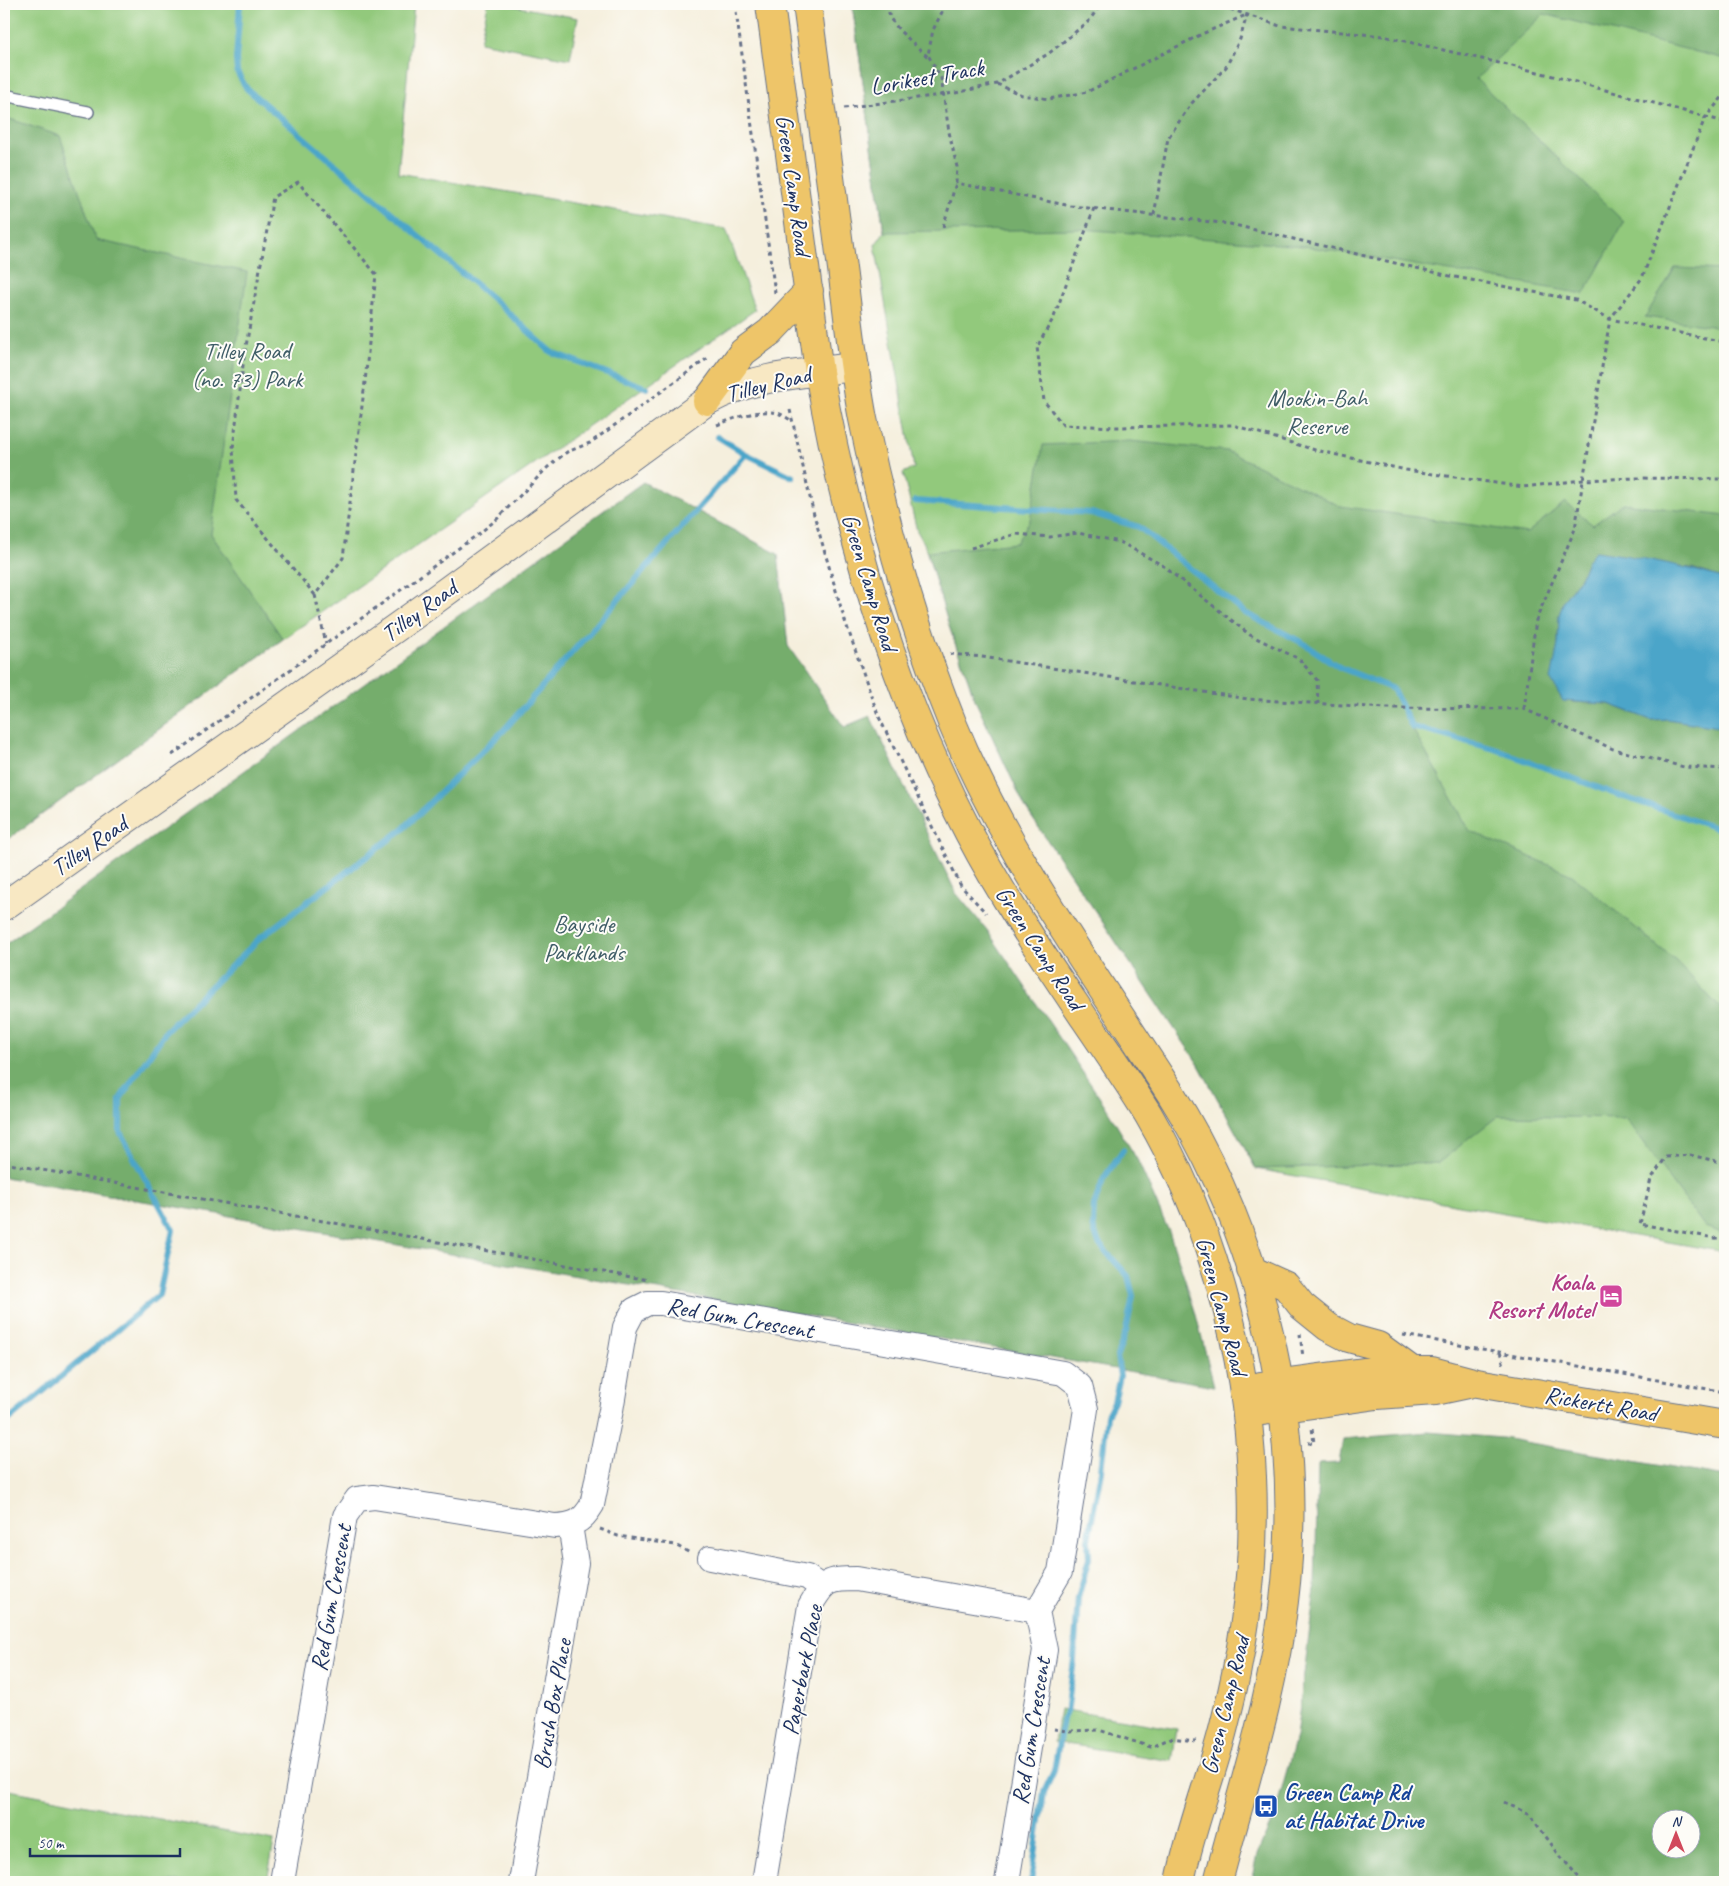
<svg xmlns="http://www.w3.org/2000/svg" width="1729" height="1886" font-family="Caveat,sans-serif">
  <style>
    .green { fill: #92c97c; stroke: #567c6d }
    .forest { fill: #75ad6c; stroke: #486e65; fill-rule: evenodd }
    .water { fill: #4ba5c9; stroke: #336a94 }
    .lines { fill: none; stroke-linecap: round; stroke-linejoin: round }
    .stream { stroke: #4ba5c9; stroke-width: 6 }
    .lane-casing { stroke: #67728a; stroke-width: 14 }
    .street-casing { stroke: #67728a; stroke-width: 26 }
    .secondary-casing { stroke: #67728a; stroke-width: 30 }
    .primary-casing { stroke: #67728a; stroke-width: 30 }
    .path { stroke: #67728a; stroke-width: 3; stroke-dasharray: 4 4; stroke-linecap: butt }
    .lane { stroke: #fff; stroke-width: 11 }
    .street { stroke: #fff; stroke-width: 24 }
    .secondary { stroke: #f8e8c3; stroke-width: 28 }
    .primary { stroke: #eec569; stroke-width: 28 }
    .labels { text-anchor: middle; stroke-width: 4; stroke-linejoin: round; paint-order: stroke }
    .street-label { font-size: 24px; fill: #1b2f5e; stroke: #fdfcf7 }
    .park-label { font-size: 24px; fill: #3f5d67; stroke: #fdfcf7 }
    .hotel-label { font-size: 24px; font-weight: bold; fill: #b23c85; stroke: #fdfcf7; text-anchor: end }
    .transit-label { font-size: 24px; font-weight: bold; fill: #164399; stroke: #fdfcf7; text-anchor: start }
  </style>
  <rect width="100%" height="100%" fill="#fdfcf7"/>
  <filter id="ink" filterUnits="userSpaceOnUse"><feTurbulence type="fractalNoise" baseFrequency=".02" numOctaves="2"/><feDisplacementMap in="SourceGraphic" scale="10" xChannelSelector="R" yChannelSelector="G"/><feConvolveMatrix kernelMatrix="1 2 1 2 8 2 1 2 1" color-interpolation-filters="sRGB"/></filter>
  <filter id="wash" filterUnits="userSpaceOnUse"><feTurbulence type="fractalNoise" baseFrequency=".0096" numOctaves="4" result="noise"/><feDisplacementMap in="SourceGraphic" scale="20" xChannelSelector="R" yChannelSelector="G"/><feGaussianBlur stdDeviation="1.12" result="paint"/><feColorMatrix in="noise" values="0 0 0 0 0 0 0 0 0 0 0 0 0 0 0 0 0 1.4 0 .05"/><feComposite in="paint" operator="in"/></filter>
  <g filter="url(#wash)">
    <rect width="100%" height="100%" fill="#f5efdd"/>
    <!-- green -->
    <path class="green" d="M4 4H414L398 173 726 229 755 310 283 639 4 842Z
      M488 4H503L578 18 570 59 480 42Z
      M852 4H1725V1252L1256 1169 1199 1065 1025 807 976 702 949 626 924 543 917 531 903 473 914 468 875 245 884 232Z
      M1060 1709 1177 1729 1172 1761 1054 1742Z
      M4 1789 274 1841 267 1882H4Z"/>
    <!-- forest -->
    <path class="forest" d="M852 4H1725V59L1544 14 1476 79 1624 222 1584 294 1304 246 1080 229 884 232Z
      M4 117 60 136 96 240 247 272 211 534 283 639 4 842Z
      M1675 268 1725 270V328L1645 317Z
      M1130 441 1227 451 1340 506 1527 533 1565 502 1593 525 1623 503 1725 516V579L1692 568 1587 561 1581 576 1564 600 1559 615 1558 644 1571 702 1609 704 1651 720 1667 719 1725 728V831L1615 794 1495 749 1412 728 1470 831 1572 875 1677 962 1725 1013V1234L1705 1227 1625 1118 1498 1116 1438 1163 1256 1169 1199 1065 1025 807 976 702 949 626 927 552 1016 543 1030 520 1043 445Z
      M643 482 778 554 788 646 844 727 870 716 956 893 987 930 1104 1104 1138 1161 1170 1234 1195 1311 1214 1386 4 1177V945Z
      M1428 1432 1502 1438 1725 1477V1882H1251L1257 1855 1275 1813 1296 1737 1315 1588 1318 1464 1339 1463 1343 1439ZM1692 1818V1848H1662V1818Z"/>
    <!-- water -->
    <path class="water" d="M1595 551C1640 557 1682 565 1725 579V728L1667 719 1651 720 1609 704 1563 701 1551 680 1558 644 1559 615 1564 600 1581 576 1587 561Z"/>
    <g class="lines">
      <!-- stream -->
      <path class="stream" d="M240 4 236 59 237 72 247 89 501 306 551 352 647 388
        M718 437 746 454 793 477
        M915 501 1091 513 1139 527 1245 613 1303 643 1339 667 1393 689 1412 727 1495 749 1615 794 1725 831
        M4 1424 159 1295 173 1230 120 1132V1099L166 1031 260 938 403 829 504 730 746 454
        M1031 1882 1044 1792 1054 1771 1063 1719 1068 1706 1074 1659 1078 1598 1089 1559 1088 1540 1101 1471 1107 1415 1114 1402 1120 1376 1117 1356 1126 1331 1133 1296 1128 1276 1099 1244 1093 1226 1094 1205 1104 1178 1123 1150"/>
    </g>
  </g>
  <g filter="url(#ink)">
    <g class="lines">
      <!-- lane casing -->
      <g class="lane-casing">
        <path id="lane" d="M4 95 88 112"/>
      </g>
      <!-- street casing -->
      <g class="street-casing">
        <path id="street" d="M710 1558 807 1577 821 1587
          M282 1882 345 1516 357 1499 374 1497 555 1526C574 1525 582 1522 592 1505L611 1410 625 1327 634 1310 648 1303H661L1063 1373 1080 1386 1086 1409 1060 1572 1037 1611 1045 1650 1007 1882
          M521 1882 576 1563 570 1525
          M764 1882 810 1606C825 1581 827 1579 856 1579L1037 1611"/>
      </g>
      <!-- secondary casing -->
      <g class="secondary-casing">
        <path id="secondary" d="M4 906 421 610 707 401C751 376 805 373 855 367"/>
      </g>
      <!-- primary casing -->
      <g class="primary-casing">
        <path id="primary" d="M770 4 819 372C847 532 893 688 969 833 1003 898 1044 958 1085 1019 1106 1050 1128 1081 1148 1114 1211 1222 1247 1352 1252 1477 1256 1561 1245 1645 1224 1726 1211 1779 1190 1829 1180 1882
          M807 4C818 89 830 175 841 261 848 313 853 367 863 419 884 523 913 626 953 725 1008 858 1094 973 1171 1094 1264 1242 1305 1428 1284 1601 1273 1697 1242 1789 1218 1882
          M707 401 743 352 770 332 809 291
          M1251 1270 1286 1286 1302 1306 1328 1327 1349 1338 1378 1346 1411 1370
          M1260 1386 1371 1371H1432L1477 1383 1725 1425
          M1263 1411 1377 1395 1435 1391 1468 1384"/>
      </g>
      <!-- path -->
      <path class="path" d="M735 4 775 293
        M889 4V17L900 31 928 57
        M946 4 933 30 928 55 941 78 949 132 957 167 956 183 1071 206 1230 224 1450 276 1576 300 1610 319 1725 342
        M1215 4 1280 26 1383 36 1538 72 1725 122
        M997 84 1022 95 1049 99 1087 92 1202 34 1246 15
        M844 108 955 93 997 84 1048 54 1089 21 1101 4
        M1094 208 1054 317 1037 347 1044 401 1063 425 1117 427 1233 425 1315 450 1406 470 1523 487 1583 480 1636 478 1725 479
        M1154 215 1168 138 1191 104 1226 67 1240 39 1247 15
        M943 227 956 183
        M790 410 814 515 844 618 878 715 961 886 986 913
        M717 425C732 419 760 408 777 413 782 414 787 418 791 420
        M971 548 1016 534 1050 537 1078 533 1120 542 1162 565 1250 635 1299 659 1317 680 1318 704
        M315 595 236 500 233 448 244 357 273 197 298 182 376 274 365 382 343 558 315 595 326 644
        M950 654 982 657 1248 699 1387 708 1524 709 1613 749 1684 767 1725 769
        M1524 709 1536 620 1575 529 1610 319 1642 278 1705 118 1725 94
        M172 755 477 535 496 520 548 467 567 452 590 443 708 358
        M4 1163 648 1280V1281
        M1725 1163 1690 1155 1666 1157 1651 1179 1640 1224 1725 1240
        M1300 1334 1303 1357
        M1403 1335 1725 1392
        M1500 1352 1504 1365
        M1308 1443H1314L1312 1428
        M600 1529 618 1536 675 1545 690 1553
        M1054 1729 1067 1731 1099 1730 1151 1747 1171 1738 1196 1741
        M1504 1802 1530 1815 1560 1856 1583 1882"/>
      <!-- lane -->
      <use href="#lane" class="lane"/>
      <!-- street -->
      <use href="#street" class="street"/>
      <!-- secondary -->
      <use href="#secondary" class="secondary"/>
      <!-- primary -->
      <use href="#primary" class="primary"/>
    </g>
  </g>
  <!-- icons -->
  <defs>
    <g id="hotel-square" transform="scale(1.25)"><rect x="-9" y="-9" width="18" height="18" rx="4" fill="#d1479c" stroke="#fdfcf7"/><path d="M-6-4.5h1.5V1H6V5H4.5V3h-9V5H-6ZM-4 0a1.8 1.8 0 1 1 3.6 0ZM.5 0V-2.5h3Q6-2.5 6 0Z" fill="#fff"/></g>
    <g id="bus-square" transform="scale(1.25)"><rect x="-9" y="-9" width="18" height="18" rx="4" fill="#1a4fb4" stroke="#fdfcf7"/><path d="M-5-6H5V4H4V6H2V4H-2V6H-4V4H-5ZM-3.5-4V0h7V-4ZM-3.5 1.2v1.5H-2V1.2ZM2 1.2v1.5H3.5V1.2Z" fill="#fff"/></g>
  </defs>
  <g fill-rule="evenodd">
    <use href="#hotel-square" x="1611" y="1296"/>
    <use href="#bus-square" x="1266" y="1806"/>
  </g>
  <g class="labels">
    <!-- street labels -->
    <g class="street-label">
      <text transform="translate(927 77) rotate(-10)" y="8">Lorikeet Track</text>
      <text transform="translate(794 185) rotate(82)" y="8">Green Camp Road</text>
      <text transform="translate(768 384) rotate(-14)" y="8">Tilley Road</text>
      <text transform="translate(870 582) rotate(73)" y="8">Green Camp Road</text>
      <text transform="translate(419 611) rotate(-36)" y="8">Tilley Road</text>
      <text transform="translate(89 846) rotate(-35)" y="8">Tilley Road</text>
      <text transform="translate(1040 948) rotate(57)" y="8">Green Camp Road</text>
      <text transform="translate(1222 1306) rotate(75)" y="8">Green Camp Road</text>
      <text transform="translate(740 1318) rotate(10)" y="8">Red Gum Crescent</text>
      <text transform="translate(1601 1404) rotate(10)" y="8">Rickertt Road</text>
      <text transform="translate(331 1598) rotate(-80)" y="8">Red Gum Crescent</text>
      <text transform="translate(802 1670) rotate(-79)" y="8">Paperbark Place</text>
      <text transform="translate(552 1704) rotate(-80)" y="8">Brush Box Place</text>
      <text transform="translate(1225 1705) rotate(-76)" y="8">Green Camp Road</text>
      <text transform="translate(1031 1731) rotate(-81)" y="8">Red Gum Crescent</text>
    </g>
    <!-- park labels -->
    <g class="park-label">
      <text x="247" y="359">Tilley Road<tspan x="247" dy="28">(no. 73) Park</tspan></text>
      <text x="1317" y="406">Mookin-Bah<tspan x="1317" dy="28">Reserve</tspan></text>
      <text x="584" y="932">Bayside<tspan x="584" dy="28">Parklands</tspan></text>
    </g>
    <!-- hotel labels -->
    <g class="hotel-label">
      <text x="1594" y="1290">Koala<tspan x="1594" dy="28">Resort Motel</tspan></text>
    </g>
    <!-- transit labels -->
    <g class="transit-label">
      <text x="1284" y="1800">Green Camp Rd<tspan x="1284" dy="28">at Habitat Drive</tspan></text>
    </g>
  </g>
  <!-- margin -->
  <rect width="1729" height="1886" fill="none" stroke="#fdfcf7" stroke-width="20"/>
  <!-- north arrow -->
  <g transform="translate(1676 1834)"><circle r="24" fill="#fdfcf7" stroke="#a3aaba"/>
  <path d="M0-4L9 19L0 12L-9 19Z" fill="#d1495b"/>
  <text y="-8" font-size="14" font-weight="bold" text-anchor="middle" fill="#1b2f5e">N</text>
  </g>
  <!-- scale -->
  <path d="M30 1848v8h150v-8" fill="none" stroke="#1b2f5e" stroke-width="2.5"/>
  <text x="38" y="1848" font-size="15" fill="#1b2f5e" stroke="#fdfcf7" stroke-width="4" paint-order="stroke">50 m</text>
</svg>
